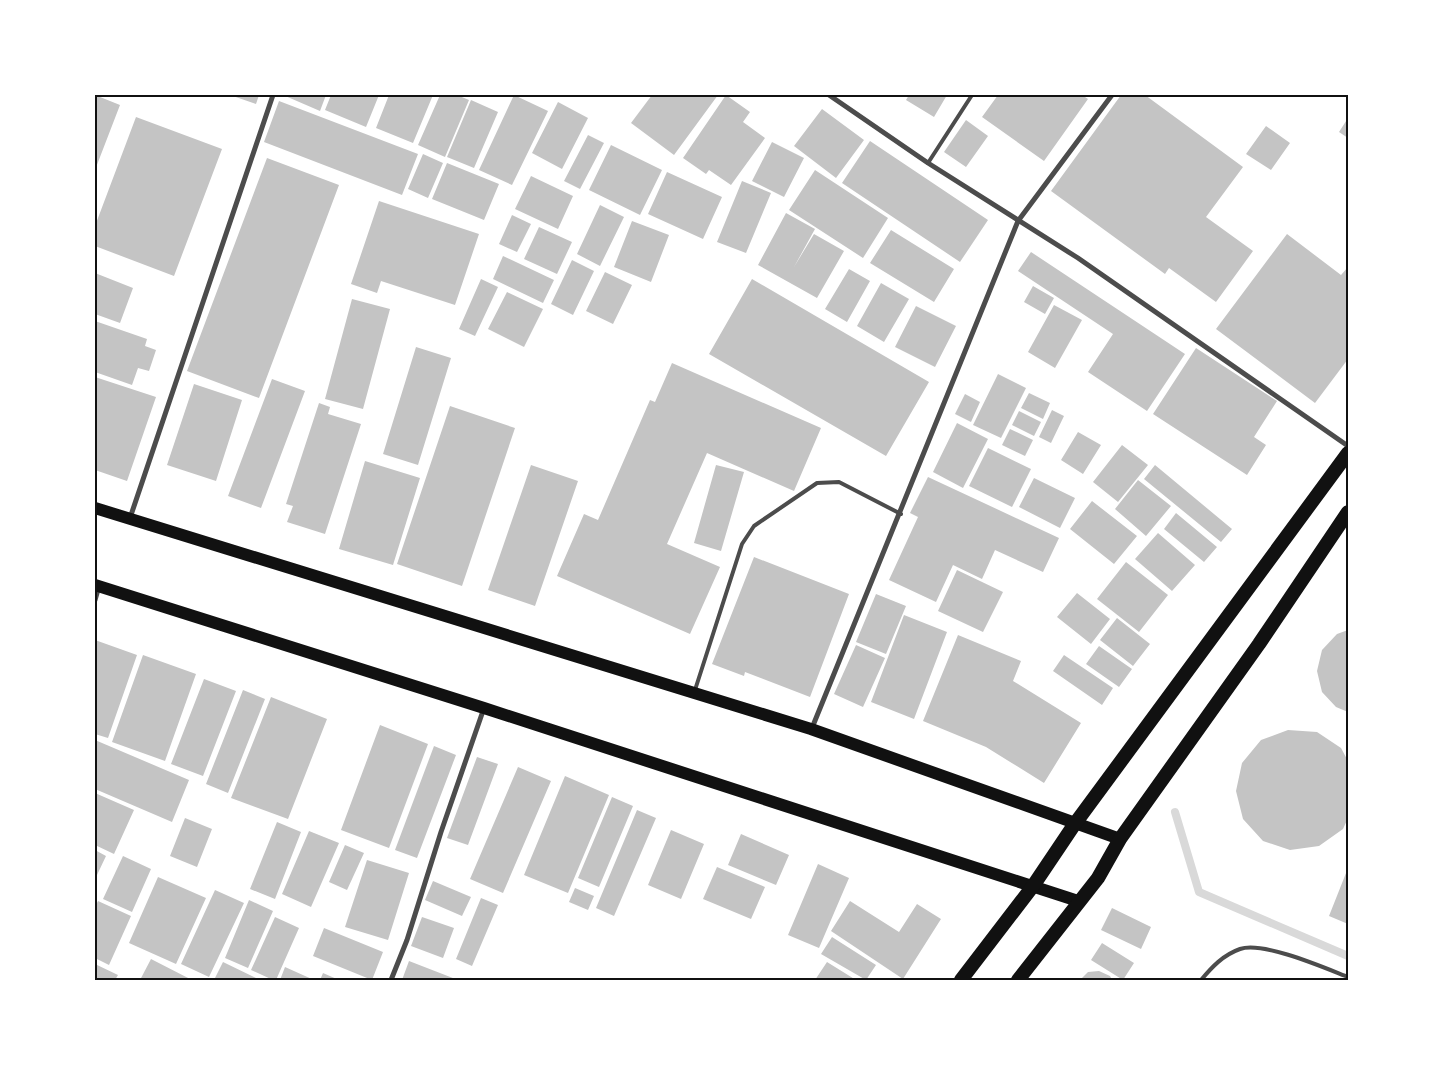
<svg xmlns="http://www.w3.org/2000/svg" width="1443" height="1075" font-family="Cabin,sans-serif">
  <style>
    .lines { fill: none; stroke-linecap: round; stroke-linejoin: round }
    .stream { stroke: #d9d9d9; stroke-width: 8 }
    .building { fill: #c4c4c4 }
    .service { stroke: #4c4c4c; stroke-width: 4 }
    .minor { stroke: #4c4c4c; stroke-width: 5 }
    .primary { stroke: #111; stroke-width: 12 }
    .trunk { stroke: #111; stroke-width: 14 }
    .neatline { fill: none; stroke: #111; stroke-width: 2 }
  </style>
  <rect width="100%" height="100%" fill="#fff"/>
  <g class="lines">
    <!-- stream -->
    <path class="stream" d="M1175 812 1199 892 1348 956"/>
  </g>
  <!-- building -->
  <path class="building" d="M95 95 120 105 95 170Z
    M230 95H259L256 104Z
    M283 95H326L320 111Z
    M331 95H379L366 127 325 110Z
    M389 95H433L413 143 376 128Z
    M440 95H457L469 100 445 157 418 145Z
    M514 95 548 111 512 185 479 170Z
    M652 95H718L674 155 631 123Z
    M726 95 750 112 743 122 765 138 731 185 709 170 706 174 683 158Z
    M909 95H947L934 117 906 100Z
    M998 95H1082L1088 99 1044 161 982 117Z
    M1121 95H1145L1243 167 1206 217 1253 251 1216 302 1169 268 1165 274 1051 191Z
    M471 100 498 112 474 168 447 157Z
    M279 101 418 154 402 195 264 142Z
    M558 102 588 118 562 169 532 153Z
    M822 109 864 140 836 178 794 146Z
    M136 117 222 149 174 276 95 246V226Z
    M1348 118V138L1339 132Z
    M966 120 988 136 966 167 944 152Z
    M1266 126 1290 143 1271 170 1246 154Z
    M588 135 604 143 580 189 564 181Z
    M870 141 988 220 960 262 842 183Z
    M772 142 804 158 784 197 752 181Z
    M611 145 662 170 640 215 589 190Z
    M423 154 443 163 428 198 408 189Z
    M267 158 339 185 259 398 187 371Z
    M447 163 499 184 484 220 432 199Z
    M815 170 888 218 863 258 789 210Z
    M667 172 722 197 703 239 648 214Z
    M531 176 573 196 558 229 515 209Z
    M742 181 771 193 746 253 717 242Z
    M379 201 479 234 455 305 381 281 377 293 351 284Z
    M600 205 624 217 600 266 577 254Z
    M786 213 815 229 794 267 814 234 844 251 817 298 758 265Z
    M512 215 531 224 517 252 499 244Z
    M632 221 669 235 651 282 614 267Z
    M539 227 572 242 557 274 524 259Z
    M891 230 954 269 934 302 870 263Z
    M1287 234 1341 275 1348 267V359L1315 403 1216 329Z
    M1031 252 1185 354 1147 411 1088 372 1113 334 1018 271Z
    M503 256 554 280 543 303 493 279Z
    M572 260 594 271 573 315 551 304Z
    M849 269 870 281 847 322 825 309Z
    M605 272 632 285 613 324 586 311Z
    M95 273 133 288 120 323 95 314Z
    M481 279 498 287 475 336 459 329Z
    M752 279 929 382 886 456 709 354Z
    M881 283 909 299 884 342 857 326Z
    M1033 286 1054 298 1045 314 1024 302Z
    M507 292 543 309 524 347 488 329Z
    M352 299 390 309 363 409 325 399Z
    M1054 305 1082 320 1055 368 1028 352Z
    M916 306 956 326 935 367 895 347Z
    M95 321 147 339 145 346 156 350 149 371 138 368 132 385 95 372Z
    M416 347 451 358 418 465 383 454Z
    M1196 348 1277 401 1254 437 1266 445 1247 475 1153 414Z
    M672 363 821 428 794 491 707 453 667 544 720 567 690 634 557 576 584 514 598 520 650 400 655 402Z
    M998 374 1026 388 1001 438 973 425Z
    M95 377 156 397 127 481 95 470Z
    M272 379 305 391 261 508 228 496Z
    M194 384 242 400 216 481 167 465Z
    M1029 393 1050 403 1043 419 1021 408Z
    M965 394 980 402 971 422 955 414Z
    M319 403 330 407 328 414 361 424 325 534 287 522 293 506 286 504Z
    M450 406 515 428 462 586 397 564Z
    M1052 410 1064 416 1051 443 1039 437Z
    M1019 411 1041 422 1034 436 1012 425Z
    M957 423 988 439 963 488 933 472Z
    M1010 429 1033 440 1025 456 1002 445Z
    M1078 432 1101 445 1083 474 1061 460Z
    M1122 445 1148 465 1118 502 1093 482Z
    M988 448 1031 469 1012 507 969 486Z
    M365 461 420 478 393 565 339 549Z
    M531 465 578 481 535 606 488 590Z
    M716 465 744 472 721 551 694 543Z
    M1155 465 1232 529 1221 542 1144 479Z
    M928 477 1059 538 1043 572 995 550 982 579 953 565 936 602 889 580 918 517 910 513Z
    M1034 478 1075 498 1060 528 1019 507Z
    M1138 480 1171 506 1146 536 1115 509Z
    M1092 501 1137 536 1114 564 1070 529Z
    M1176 513 1217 547 1204 562 1164 529Z
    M1158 533 1195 565 1172 591 1135 559Z
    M754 557 849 594 810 697 745 672 744 676 712 664Z
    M1126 562 1168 595 1139 632 1097 599Z
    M957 570 1003 592 983 632 938 611Z
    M1077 593 1110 619 1091 644 1057 617Z
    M876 594 906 606 886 654 856 642Z
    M904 615 947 632 914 719 871 702Z
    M1117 618 1150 644 1133 666 1100 640Z
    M1348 630V712L1336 707 1322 692 1317 671 1322 650 1337 634Z
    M958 635 1021 661 1013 681 1081 723 1044 783 986 747 923 721Z
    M95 640 137 655 108 738 95 734Z
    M856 645 885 658 863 707 834 694Z
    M1099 646 1132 669 1119 687 1086 664Z
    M143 655 196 674 165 761 112 742Z
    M1064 655 1113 688 1102 705 1053 671Z
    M204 679 236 691 203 776 171 764Z
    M243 690 265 699 228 793 206 784Z
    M271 697 327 719 288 819 231 798Z
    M380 725 428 744 389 848 341 830Z
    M1288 730 1317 732 1341 748 1348 761V818L1343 829 1319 846 1290 850 1263 841 1243 819 1236 791 1242 763 1261 740Z
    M95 740 189 780 172 822 95 789Z
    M434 746 456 755 417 858 395 850Z
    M477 757 498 764 468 845 447 838Z
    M518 767 551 781 503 893 470 879Z
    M565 776 609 795 568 893 524 875Z
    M95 793 134 810 114 854 95 845Z
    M612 797 633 806 599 887 578 878Z
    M637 810 656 818 614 916 596 908Z
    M185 818 212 829 197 867 170 856Z
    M277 822 301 832 275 899 250 889Z
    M671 830 704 844 681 899 648 885Z
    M309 831 339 843 311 907 282 894Z
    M741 834 789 855 776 885 728 865Z
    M345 845 364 853 347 890 329 882Z
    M95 850 106 856 97 875 95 874Z
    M123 856 151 869 132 912 103 899Z
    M367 860 409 873 388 940 345 927Z
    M818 864 849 878 819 948 788 935Z
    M717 867 765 887 751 919 703 899Z
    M1348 868V924L1329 916Z
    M158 877 206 898 176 964 129 943Z
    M433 881 471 897 462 916 425 900Z
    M575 888 594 896 588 910 569 902Z
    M215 890 244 903 209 977 181 964Z
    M481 898 498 905 472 966 456 959Z
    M249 900 273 911 248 968 225 958Z
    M98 901 131 916 109 965 95 958V907Z
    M850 901 899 932 917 904 941 919 903 979 831 931Z
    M1112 908 1151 927 1141 949 1101 930Z
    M275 917 299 928 276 980H273L251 970Z
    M422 917 454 928 443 958 411 946Z
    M324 928 383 952 372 980 313 956Z
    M832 937 876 965 866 980 821 954Z
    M1102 943 1134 963 1123 980 1091 960Z
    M151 959 192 980H140Z
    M409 961 458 980H402Z
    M223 962 260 980H214Z
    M827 962 856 980H815Z
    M95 964 118 975 115 980H95Z
    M285 967 314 980H280Z
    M1099 971 1110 976 1112 980H1080L1088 972Z
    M323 973 339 980H320Z"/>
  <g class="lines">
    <!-- service -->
    <path class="service" d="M928 163 972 95
      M695 690 742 544 754 526 817 483 839 482 901 514
      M1201 980C1212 967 1223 955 1240 949 1263 941 1325 968 1348 977"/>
    <!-- minor -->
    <path class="minor" d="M829 95 928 163 1078 258 1348 446
      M130 518 273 95
      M95 600 99 586
      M812 728 1018 221 1112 95
      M391 980 407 940 441 832 484 708"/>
    <!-- primary -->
    <path class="primary" d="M95 508 811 729 1120 839
      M95 585 484 708 1078 901"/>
    <!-- trunk -->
    <path class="trunk" d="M961 980 1033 886 1074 825 1348 453
      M1018 980 1098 878 1120 839 1259 644 1348 512"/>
  </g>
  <!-- border -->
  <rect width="1443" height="1075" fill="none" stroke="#ffffff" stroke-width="192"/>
  <rect x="96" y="96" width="1251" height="883" class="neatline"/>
</svg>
